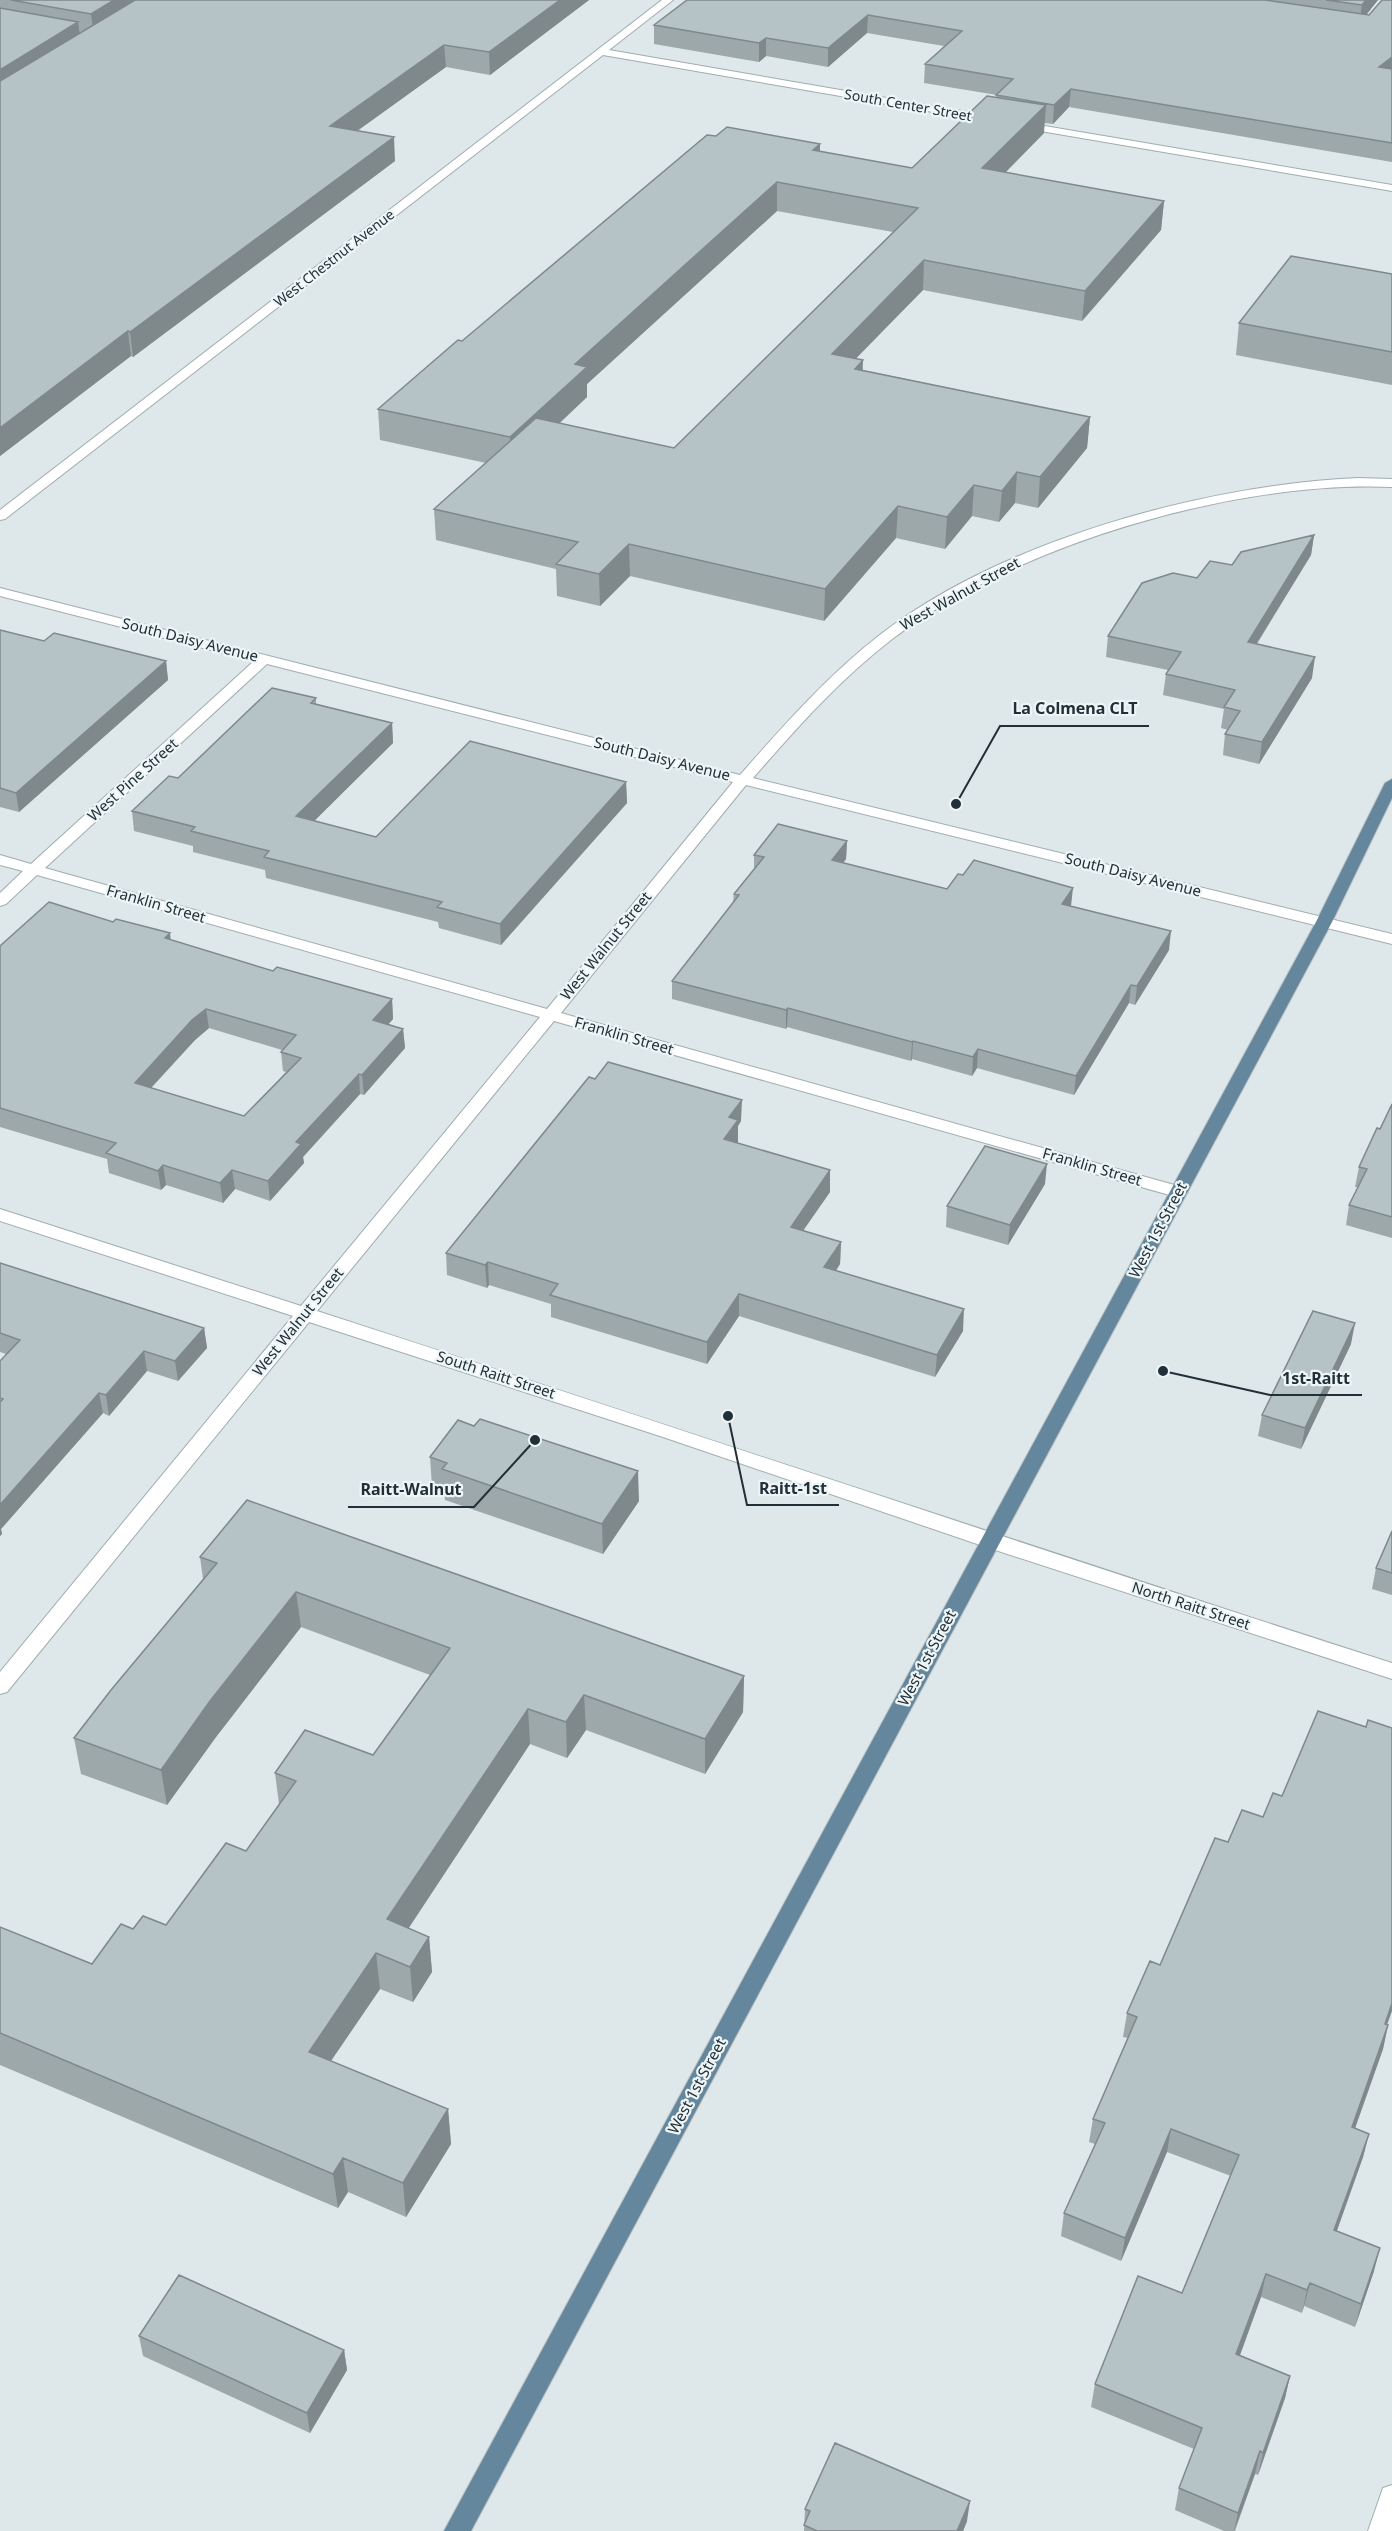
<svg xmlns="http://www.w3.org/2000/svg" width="1392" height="2531" font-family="'Noto Sans',sans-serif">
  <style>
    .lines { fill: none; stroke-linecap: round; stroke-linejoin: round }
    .minor-casing { stroke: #a1acb0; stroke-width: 2 }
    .major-casing { stroke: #bcc1c3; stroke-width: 2 }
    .minor { fill: #fff; fill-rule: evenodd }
    .major { fill: #64879d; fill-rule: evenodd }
    .wall { fill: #9da8aa; fill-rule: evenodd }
    .shaded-wall { fill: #7f888b }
    .building { fill: #b6c3c6; stroke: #7f888b; stroke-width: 1.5; fill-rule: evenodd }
    .labels { text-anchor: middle; stroke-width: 4.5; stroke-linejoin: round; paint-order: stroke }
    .far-street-label { font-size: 14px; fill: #202f38; stroke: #eef5f6 }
    .street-label { font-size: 15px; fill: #202f38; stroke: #eef5f6 }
    .leader { fill: none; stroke: #202f38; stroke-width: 2 }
    .callout-dot { fill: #202f38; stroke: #eef5f6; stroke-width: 2 }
    .callout-label { font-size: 16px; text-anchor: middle; font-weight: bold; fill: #202f38; stroke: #eef5f6; stroke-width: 4.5; stroke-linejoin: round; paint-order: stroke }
  </style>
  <rect width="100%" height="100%" fill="#dee7e9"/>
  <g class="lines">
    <!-- minor casing -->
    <g class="minor-casing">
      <path id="minor" d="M662 0H673L609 50 991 116 996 119 991 122 603 55 5 519 0 520V510Z
        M1021 122 1392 185V191L1017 127 1016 125Z
        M1358 478 1392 479V487C1236 480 1015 545 891 640 839 680 796 729 753 778L1392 934V944L746 785 561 1013 1185 1188 1188 1192 1185 1196H1173L554 1021 317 1311C676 1427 1033 1548 1392 1663V1679L983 1546 660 1436 309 1322 7 1692 0 1694V1672L293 1316 0 1221V1209L301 1306 540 1017 37 875 6 904 0 906V893L23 871 0 865V855L31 864 254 661 0 596V588L740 775C784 725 828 675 881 634 1004 540 1204 485 1358 478ZM267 664 733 782 547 1009 45 868Z
        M1392 2485V2531H1368L1383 2488Z"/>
    </g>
    <!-- major casing -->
    <g class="major-casing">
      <path id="major" d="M1392 779V798L1332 922 471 2531H444L1316 922 1385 783Z"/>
    </g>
    <!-- minor -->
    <use href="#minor" class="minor"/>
    <!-- major -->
    <use href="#major" class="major"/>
  </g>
  <!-- wall -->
  <path class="wall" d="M0 0H589L490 75 446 67 357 131 395 161 133 357 131 356 0 456Z
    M687 0H1378L1366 15H1369L1392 0V162L1069 107 1053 124 1044 123V133L1005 173 1164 201 1161 230 1082 321 923 290 856 358 863 370 1090 417 1087 448 1038 508 1015 503 999 522 972 516 945 549 896 538 824 621 630 576 600 606 557 596 556 569 436 540 434 509 486 463 380 440 378 409 716 136 820 144V151L912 168 996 97 997 95 924 83 925 64 944 46 867 33 828 67 766 56 759 62 654 44V25ZM777 211 893 232 674 448 560 423 587 397V384Z
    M1392 274V385L1236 355 1239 323Z
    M1314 535 1311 555 1257 644 1312 678 1259 764 1223 755 1225 734 1228 730 1221 728 1224 709 1163 695 1166 674 1168 670 1106 657 1108 636 1197 578Z
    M0 630 44 641 166 661 168 680 19 812 0 807Z
    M316 698V704L392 723 393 743 314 821 376 837 626 782 627 803 501 945 439 928 438 922 266 878 265 870 193 852V846L134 831 132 811 178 778Z
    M847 841 846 859 843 863 947 889 1071 906 1169 950 1135 1005 1129 1003 1074 1095 977 1068 972 1076 912 1059 911 1061 787 1027 786 1029 672 999V981L733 902 734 894 754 869V855Z
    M171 940 273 971 392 999 393 1019 388 1024 403 1029 405 1048 364 1095 360 1094 303 1157 304 1163 270 1201 235 1189 223 1203 166 1185 161 1190 109 1173 107 1159 0 1127V946ZM209 1028 282 1050 281 1052 283 1071 286 1072 244 1116 151 1088 195 1040Z
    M1392 1104V1238L1346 1225 1349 1205 1358 1187H1355L1359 1167 1380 1129Z
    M741 1121 738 1126 737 1143 830 1192 803 1231 841 1242 840 1264 836 1271 963 1331 935 1377 739 1316 707 1364 551 1317V1304L489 1285 487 1288 447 1275 446 1253Z
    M1045 1184 1008 1245 946 1227 947 1206Z
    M0 1263 204 1328 207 1348 178 1381 147 1371 109 1416 103 1413 1 1529 2 1534 0 1536V1361L6 1354 0 1352Z
    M1351 1344 1301 1449 1258 1436 1262 1415Z
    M430 1457 639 1501 603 1554 445 1500 444 1491 432 1487Z
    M1392 1531V1595L1372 1589 1376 1568Z
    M200 1557 744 1676 743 1712 705 1774 586 1730 567 1758 530 1744 408 1928 429 1937 432 1972 413 2002 380 1989 331 2061 448 2109 451 2144 406 2217 348 2192 338 2208 0 2065V1927L92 1964 133 1929 166 1925 246 1851 279 1804 275 1773 373 1755 430 1675 301 1627 216 1737 167 1805 81 1774 74 1738 203 1579Z
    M1160 1965 1388 2025 1383 2049 1355 2128 1369 2134 1363 2157 1337 2230 1374 2271 1355 2327 1304 2306 1302 2313 1261 2297 1240 2355 1290 2376 1285 2398 1258 2475 1255 2474 1235 2531H1224L1175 2510 1179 2488 1194 2449 1091 2407 1095 2384 1182 2293 1231 2176 1167 2152 1121 2261 1061 2236 1064 2213 1095 2144 1089 2142 1093 2119 1128 2038 1123 2037 1127 2013Z
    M139 2336 344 2350 347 2370 310 2433 143 2356Z
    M805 2509 967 2521 963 2531H804Z"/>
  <!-- shaded-wall -->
  <path class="shaded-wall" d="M114 0H148L94 37 91 14Z
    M560 0H589L490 75 489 52Z
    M1366 0H1378L1359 24 1362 5Z
    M868 15 867 33 828 67V48Z
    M78 22 81 44 0 94V70Z
    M766 38V56L759 62V43Z
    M444 45 446 67 332 149 330 126Z
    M1392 57V74L1379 67Z
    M1071 89 1069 107 1053 124 1054 105Z
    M1046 105 1044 133 981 197 982 168Z
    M394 137 395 161 133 357 130 332Z
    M820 144 819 172 813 150Z
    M777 182V211L587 384V397L511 468 510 437 575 364Z
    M1164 201 1161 230 1082 321 1085 291Z
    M924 260 923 290 831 384 832 354Z
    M128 331 131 356 0 456V428Z
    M863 360 862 390 855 369Z
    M1090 417 1087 448 1038 508 1040 477Z
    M1017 472 1015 503 999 522 1002 491Z
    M974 485 972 516 945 549 947 517Z
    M898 506 896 538 824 621 825 589Z
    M1314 535 1311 555 1245 662 1248 642Z
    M629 544 630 576 600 606 599 574Z
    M1315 657 1312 678 1259 764 1262 742Z
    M166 661 168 680 19 812 16 793Z
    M392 723 393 743 298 837 296 816Z
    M626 782 627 803 501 945 500 924Z
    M847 841 846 859 832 878V860Z
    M1073 888 1071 906 1062 904Z
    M1171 931 1169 950 1135 1005 1137 986Z
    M170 933 172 952 165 938Z
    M1131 985 1129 1003 1074 1095 1076 1076Z
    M392 999 393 1019 375 1040 373 1020Z
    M788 1008 787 1027 786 1029V1010Z
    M206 1009 209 1028 195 1040 138 1102 135 1083 192 1020Z
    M403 1029 405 1048 364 1095 362 1075Z
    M913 1041 912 1059 911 1061 912 1042Z
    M978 1049 977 1068 972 1076 973 1057Z
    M359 1074 360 1094 303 1157 304 1163 270 1201 268 1181 296 1142Z
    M742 1100 741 1121 738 1126V1142L724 1161V1139L729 1117Z
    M1047 1164 1045 1184 1008 1245 1010 1225Z
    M163 1165 166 1185 161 1190 158 1171Z
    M232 1170 235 1189 223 1203 220 1183Z
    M830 1170V1192L790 1249 791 1227Z
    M841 1242 840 1264 823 1289 824 1267Z
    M488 1262 489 1285 487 1288 485 1265Z
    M739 1294V1316L707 1364V1342Z
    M964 1309 963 1331 935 1377 937 1355Z
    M1355 1323 1351 1344 1301 1449 1305 1428Z
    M204 1328 207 1348 178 1381 175 1361Z
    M144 1351 147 1371 109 1416 106 1395Z
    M99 1393 103 1413 1 1529 2 1534 0 1536V1505Z
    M638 1471 639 1501 603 1554 602 1524Z
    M296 1592 301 1627 216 1737 167 1805 161 1770 210 1701Z
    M744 1676 743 1712 705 1774V1739Z
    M584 1695 586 1730 567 1758 566 1722Z
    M528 1709 530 1744 391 1955 387 1919Z
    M429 1937 432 1972 413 2002 410 1967Z
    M376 1953 380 1989 313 2087 309 2052Z
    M1392 2003V2011L1379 2047 1385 2024Z
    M1388 2025 1383 2049 1347 2151 1352 2127Z
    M448 2109 451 2144 406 2217 403 2183Z
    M1171 2129 1167 2152 1121 2261 1125 2238Z
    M1369 2134 1363 2157 1329 2253 1334 2230Z
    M343 2158 348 2192 338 2208 333 2174Z
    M1380 2248 1374 2271 1355 2327 1361 2304Z
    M1266 2274 1261 2297 1232 2377 1236 2354Z
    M1310 2283 1304 2306 1302 2313 1307 2290Z
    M344 2350 347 2370 310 2433 307 2413Z
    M1290 2376 1285 2398 1258 2475 1263 2453Z
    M1260 2451 1255 2474 1234 2531 1238 2513Z
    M970 2501 967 2521 963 2531H957Z"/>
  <!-- building -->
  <path class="building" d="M11 0H114L91 14Z
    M135 0H560L489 52 444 45 330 126 394 137 130 332 128 331 0 428V81Z
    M687 0H1265L1369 15 1382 0H1392V57L1379 67 1392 69V143L1071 89 1054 105 996 95 1013 79 925 64 962 31 868 15 828 48 766 38 759 43 654 25Z
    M1326 0H1366L1362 5Z
    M0 8 78 22 0 70Z
    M987 96 1046 105 982 168 1164 201 1085 291 924 260 832 354 863 360 855 369 1090 417 1040 477 1017 472 1002 491 974 485 947 517 898 506 825 589 629 544 599 574 556 564 578 542 434 509 536 418 674 448 918 208 777 182 575 364 587 367 510 437 378 409 458 340 462 341 707 135 716 136 727 127 820 144 813 150 912 168Z
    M1291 256 1392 274V352L1239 323Z
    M1314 535 1248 642 1315 657 1262 742 1225 734 1240 711 1224 707 1235 690 1166 674 1181 652 1108 636 1142 583 1173 573 1197 578 1210 561 1232 565 1241 552Z
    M0 630 44 641 54 633 166 661 16 793 0 788Z
    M272 688 316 698 311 703 392 723 296 816 376 837 470 741 626 782 500 924 437 907 442 902 264 857 269 851 191 831 195 827 132 811 169 776 178 778Z
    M778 824 847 841 832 860 947 889 958 874 963 875 974 860 1073 888 1062 904 1171 931 1137 986 1131 985 1076 1076 978 1049 973 1057 913 1041 912 1042 788 1008 786 1010 672 981 739 895 734 894 764 857 754 855Z
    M49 902 113 922 116 919 170 933 165 938 273 971 277 967 392 999 373 1020 403 1029 362 1075 359 1074 296 1142 301 1144 268 1181 232 1170 220 1183 163 1165 158 1171 106 1153 116 1143 0 1108V946ZM206 1009 296 1035 281 1052 301 1058 244 1116 135 1083 192 1020Z
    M608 1062 742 1100 729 1117 738 1120 724 1139 830 1170 791 1227 841 1242 824 1267 964 1309 937 1355 739 1294 707 1342 550 1295 558 1284 488 1262 485 1265 446 1253 589 1077 595 1079Z
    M1392 1104V1217L1349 1205 1367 1169 1359 1167 1377 1128 1380 1129Z
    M985 1146 1047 1164 1010 1225 947 1206Z
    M0 1263 204 1328 175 1361 144 1351 106 1395 99 1393 0 1505V1402L3 1399 0 1398V1361L20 1340 0 1333Z
    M1313 1311 1355 1323 1305 1428 1262 1415Z
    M480 1419 638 1471 602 1524 442 1469 447 1463 430 1457 458 1420 474 1426Z
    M247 1500 744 1676 705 1739 584 1695 566 1722 528 1709 387 1919 429 1937 410 1967 376 1953 309 2052 448 2109 403 2183 343 2158 333 2174 0 2033V1927L92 1964 121 1924 133 1929 143 1916 166 1925 226 1843 246 1851 296 1781 275 1773 305 1730 373 1755 450 1648 296 1592 210 1701 161 1770 74 1738 111 1690 217 1563 200 1557Z
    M1392 1531V1573L1376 1568Z
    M1318 1711 1366 1727 1368 1720 1392 1728V2003L1385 2024 1388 2025 1352 2127 1369 2134 1334 2230 1380 2248 1361 2304 1310 2283 1307 2290 1266 2274 1236 2354 1290 2376 1263 2453 1260 2451 1238 2513 1179 2488 1202 2428 1095 2384 1138 2276 1182 2293 1239 2155 1171 2129 1125 2238 1064 2213 1105 2123 1093 2119 1137 2017 1127 2013 1150 1961 1160 1965 1215 1838 1228 1842 1242 1810 1263 1817 1273 1793 1282 1796Z
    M179 2275 344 2350 307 2413 139 2336Z
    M835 2443 970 2501 957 2531H817L804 2525 810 2511 805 2509Z"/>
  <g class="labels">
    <!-- far-street labels -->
    <g class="far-street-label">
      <text transform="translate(908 105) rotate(10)" y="5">South Center Street</text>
      <text transform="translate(334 258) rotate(-38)" y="5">West Chestnut Avenue</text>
    </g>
    <!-- street labels -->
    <g class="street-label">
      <text transform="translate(960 594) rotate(-29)" y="5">West Walnut Street</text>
      <text transform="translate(190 640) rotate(14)" y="5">South Daisy Avenue</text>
      <text transform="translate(662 759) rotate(14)" y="5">South Daisy Avenue</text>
      <text transform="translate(133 780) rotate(-42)" y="5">West Pine Street</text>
      <text transform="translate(1133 875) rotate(14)" y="5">South Daisy Avenue</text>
      <text transform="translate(156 904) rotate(16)" y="5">Franklin Street</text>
      <text transform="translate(606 946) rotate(-51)" y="5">West Walnut Street</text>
      <text transform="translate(624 1036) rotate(16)" y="5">Franklin Street</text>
      <text transform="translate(1092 1167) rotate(16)" y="5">Franklin Street</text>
      <text transform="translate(1158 1230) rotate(-62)" y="5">West 1st Street</text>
      <text transform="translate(298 1322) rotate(-51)" y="5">West Walnut Street</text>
      <text transform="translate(496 1375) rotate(18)" y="5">South Raitt Street</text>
      <text transform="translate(1191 1606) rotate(18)" y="5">North Raitt Street</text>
      <text transform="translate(927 1658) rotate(-62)" y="5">West 1st Street</text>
      <text transform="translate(697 2086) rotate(-62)" y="5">West 1st Street</text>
    </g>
  </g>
  <!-- callouts -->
  <path class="leader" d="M956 804L1000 726H1149M1163 1371L1270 1395H1362M728 1416L747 1505H839M535 1440L474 1507H348"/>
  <g class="callout-dot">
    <circle cx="956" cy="804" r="6"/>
    <circle cx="1163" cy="1371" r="6"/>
    <circle cx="728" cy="1416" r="6"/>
    <circle cx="535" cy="1440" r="6"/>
  </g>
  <g class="callout-label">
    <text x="1075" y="714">La Colmena CLT</text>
    <text x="1316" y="1384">1st-Raitt</text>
    <text x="793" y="1494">Raitt-1st</text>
    <text x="411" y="1495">Raitt-Walnut</text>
  </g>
</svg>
